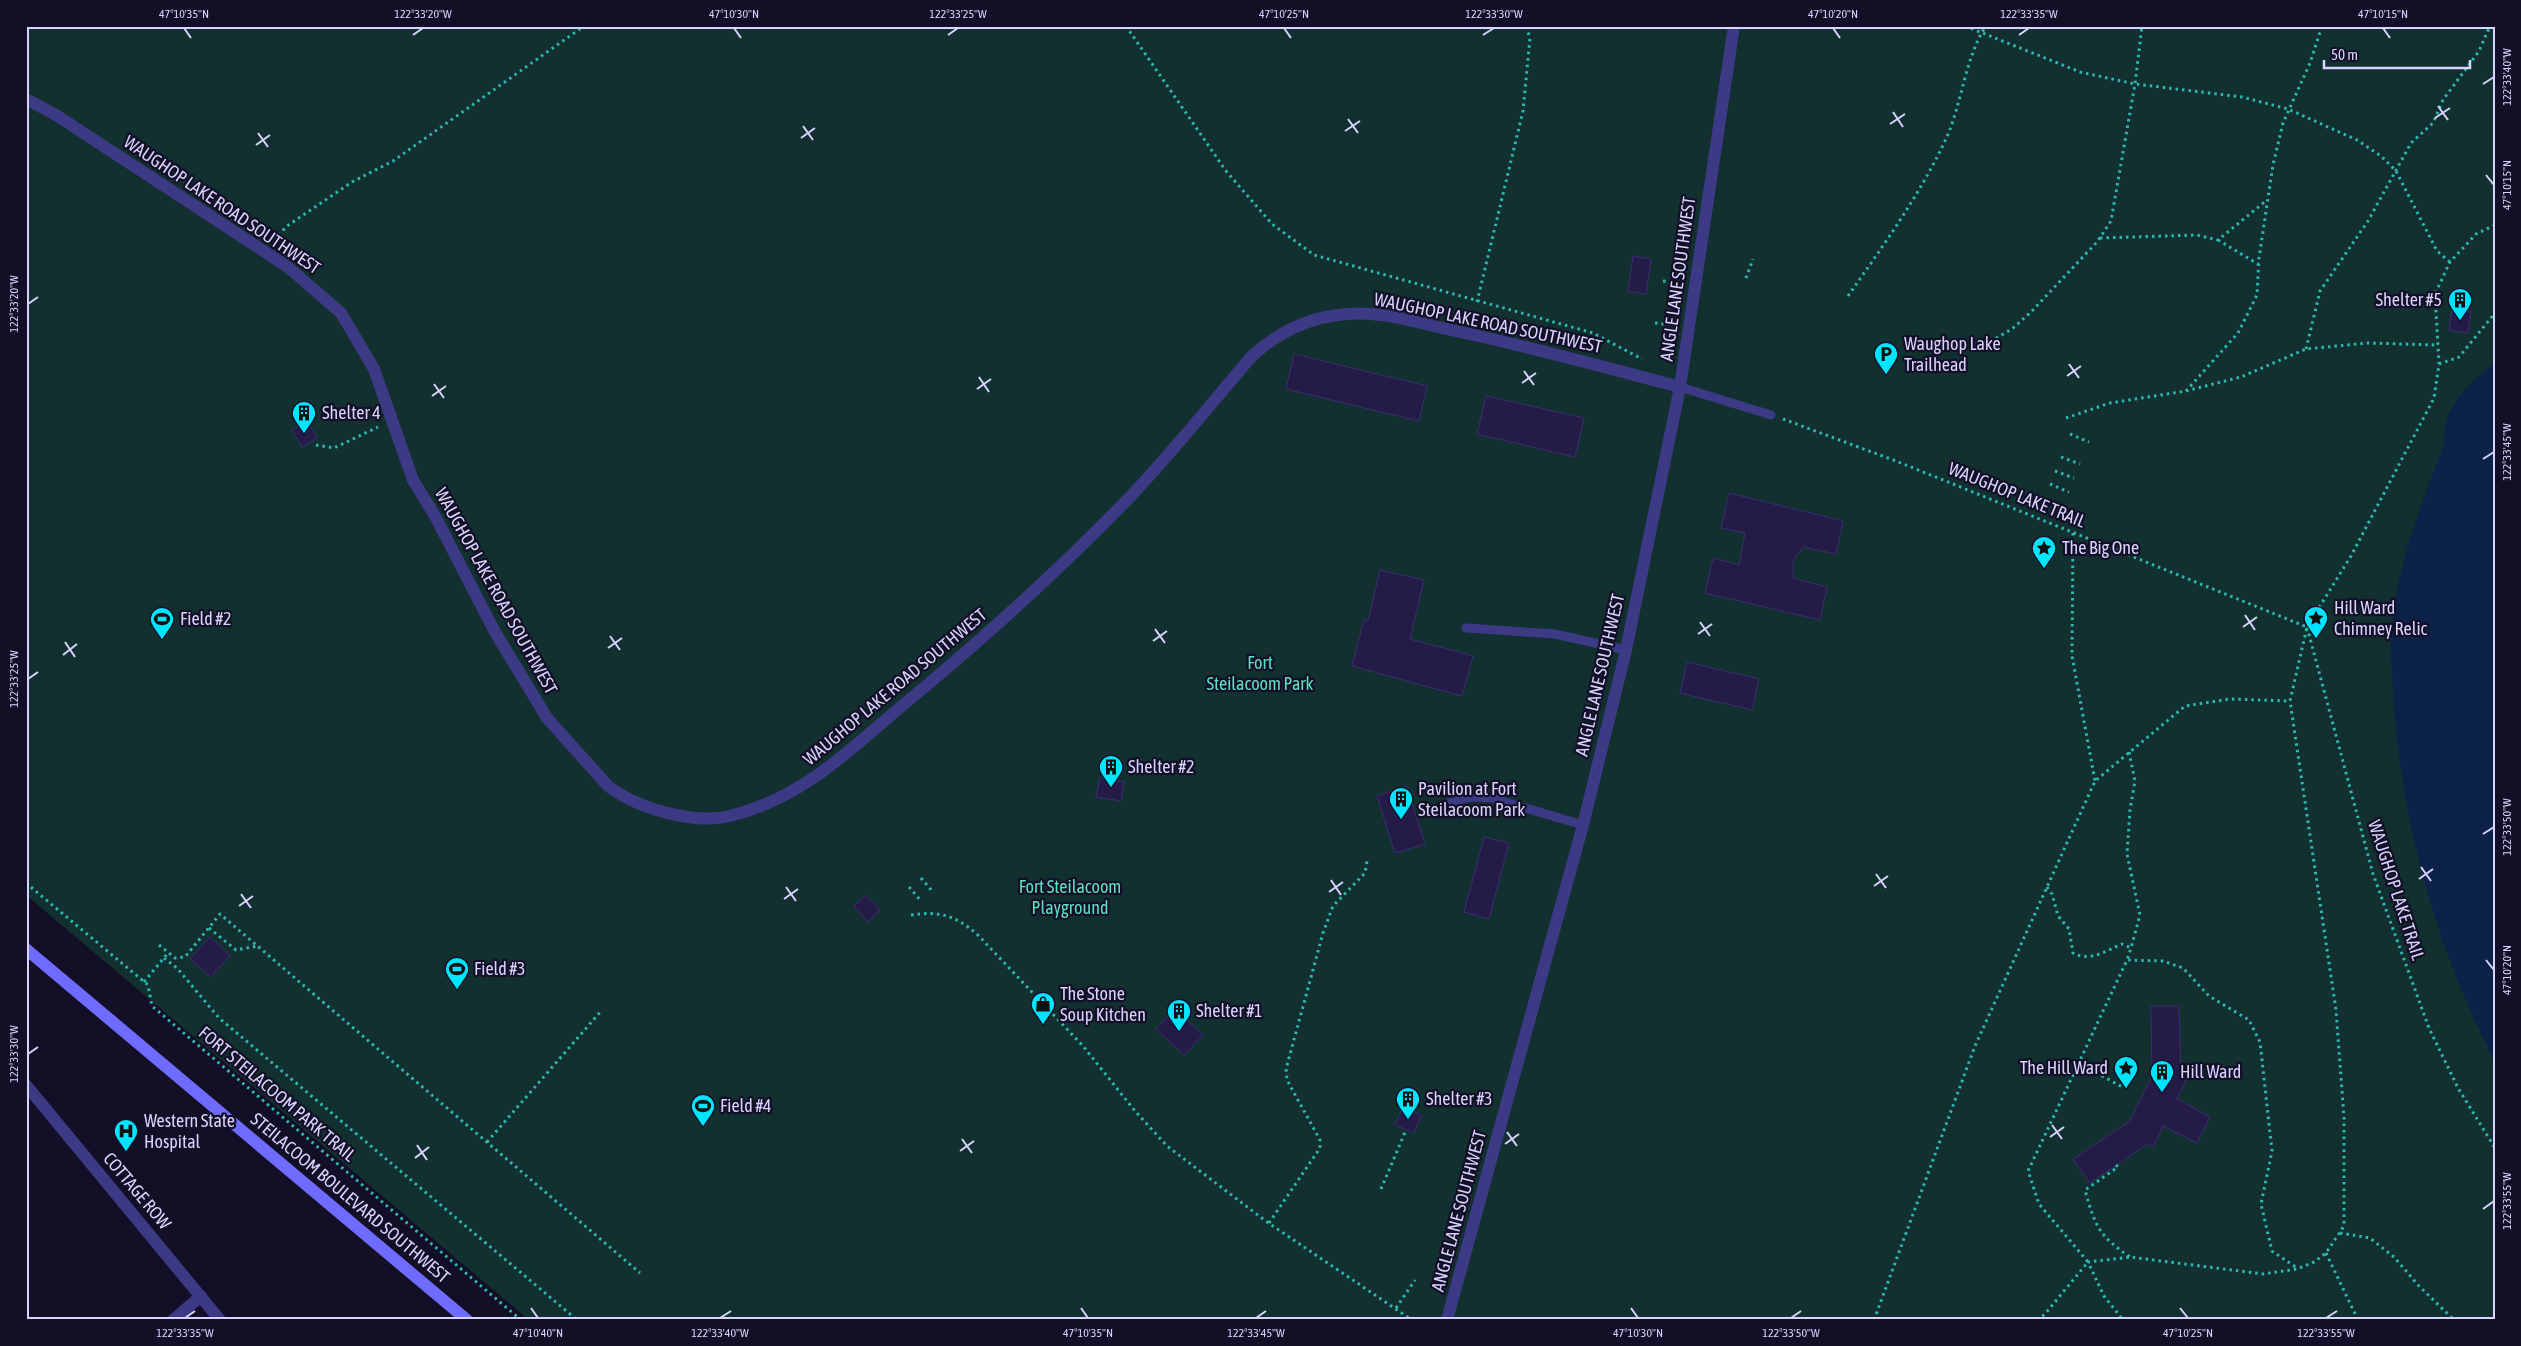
<svg xmlns="http://www.w3.org/2000/svg" width="2521" height="1346" font-family="'Asap Condensed',sans-serif">
  <style>
    .green { fill: #12302f }
    .water { fill: #0c2248 }
    .building { fill: #241b47; stroke: #3b2d73 }
    .lines { fill: none; stroke-linecap: round; stroke-linejoin: round }
    .path { stroke: #2fb8b0; stroke-width: 3; stroke-dasharray: 2.5 4; stroke-linecap: butt }
    .lane { stroke: #3d3a85; stroke-width: 9 }
    .street { stroke: #3d3a85; stroke-width: 12 }
    .secondary { stroke: #6f6bff; stroke-width: 12 }
    .ticks { fill: none; stroke: #d9d4ff; stroke-width: 2 }
    .labels { text-anchor: middle; stroke-width: 4.5; stroke-linejoin: round; paint-order: stroke }
    .street-label { font-size: 18px; fill: #d9d4ff; stroke: #130f26 }
    .poi-label { font-size: 18px; fill: #d9d4ff; stroke: #130f26; text-anchor: start }
    .park-label { font-size: 18px; fill: #5fe0c0; stroke: #130f26 }
    .neatline { fill: none; stroke: #d9d4ff; stroke-width: 2 }
    .ticks-label { font-size: 12px; text-anchor: middle; fill: #d9d4ff }
  </style>
  <rect width="100%" height="100%" fill="#130f26"/>
  <!-- green -->
  <path class="green" d="M26 26H2495V1320H529L26 895Z"/>
  <!-- water -->
  <path class="water" d="M2495 363V1062C2438 952 2403 829 2394 706 2393 683 2390 660 2391 638 2394 580 2414 524 2434 470 2438 461 2442 452 2444 442 2445 436 2444 429 2446 423 2453 397 2474 378 2495 363Z"/>
  <!-- building -->
  <path class="building" d="M1633 256 1651 259 1646 294 1628 291Z
    M2452 310 2471 312 2468 333 2449 330Z
    M1294 354 1427 386 1419 421 1286 389Z
    M1486 396 1584 418 1575 457 1477 434Z
    M307 421 317 438 302 447 292 430Z
    M1729 493 1843 521 1836 554 1803 547 1793 561V578L1827 587 1820 620 1705 593 1713 558 1739 565 1745 533 1721 528Z
    M1380 570 1424 580 1410 639 1473 656 1462 696 1352 666 1364 620 1368 621Z
    M1687 662 1759 679 1752 710 1680 693Z
    M1100 778 1124 782 1121 801 1096 797Z
    M1407 786 1425 844 1395 853 1377 796Z
    M1484 837 1509 843 1489 919 1464 912Z
    M866 895 880 910 868 922 854 906Z
    M210 937 230 955 211 977 190 959Z
    M2151 1006H2179L2181 1075 2187 1078 2177 1099 2210 1117 2197 1143 2163 1126 2153 1147 2147 1144 2090 1183 2073 1159 2130 1121 2152 1076Z
    M1175 1009 1203 1035 1184 1055 1156 1029Z
    M1403 1107 1421 1115 1414 1133 1395 1125Z"/>
  <g class="lines">
    <!-- path -->
    <path class="path" d="M1126 26 1226 171 1272 224 1314 255 1593 333 1642 359
      M1965 26 2080 72 2135 84 2242 97 2288 109 2357 140 2381 156 2396 171 2437 251 2450 262
      M2495 225 2476 234 2450 262 2435 294 2439 364 2434 398 2351 556 2307 627 2373 874 2429 1028 2458 1088 2495 1148
      M2100 238 2197 235 2218 240 2267 200
      M274 240 287 226 352 182 393 161 584 26
      M2218 240 2258 264
      M1746 278 1753 259
      M1663 281 1679 282
      M1848 296C1883 246 1919 196 1945 141 1962 105 1965 57 1986 26
      M1477 302 1523 111 1530 38 1526 26
      M1655 323 1675 325
      M1979 348 2012 329 2032 311 2097 242 2111 221 2135 84 2142 26
      M2306 349 2320 291 2368 221 2411 143 2433 123 2443 100 2479 51 2490 26
      M2439 364 2459 357 2495 313
      M2186 391 2238 333 2257 295 2259 258 2273 165 2283 123 2310 63 2322 26
      M2066 418 2110 403 2186 391 2241 377 2306 349 2368 343 2437 345
      M1783 419 1896 461 2307 627 2290 701 2336 1010 2344 1118V1226L2326 1253 2314 1262 2297 1269 2263 1274 2130 1257 2088 1262 2104 1296 2123 1320
      M2070 434 2089 442
      M316 445 334 448 378 427
      M2061 457 2080 464
      M2055 471 2074 478
      M2050 484 2069 492
      M2073 533 2072 656 2095 781
      M2129 752 2135 781 2130 810 2127 854 2140 915 2131 948
      M921 878 932 891
      M26 883 148 985 152 1006 521 1320
      M909 887 921 901
      M2047 887 2052 894 2058 916 2069 929 2073 953C2090 962 2106 951 2122 944L2131 948 2127 960
      M911 915C940 911 954 915 977 934L1083 1046 1135 1111 1167 1146 1267 1222 1412 1320
      M209 928 236 950 258 946
      M159 945 175 958 185 957 220 914 640 1273
      M164 958 177 968 219 1018 577 1320
      M144 982 168 953
      M2079 1063 2124 1088
      M487 1142 602 1010
      M2116 1165 2118 1167 2085 1190C2095 1226 2099 1236 2130 1257
      M1381 1189 1406 1130
      M1269 1223 1320 1148V1140L1287 1080 1286 1069 1323 933 1333 906 1365 873 1367 861
      M2340 1233 2370 1238 2394 1257 2418 1285 2454 1320
      M2326 1253 2358 1320
      M1396 1308 1415 1280
      M1874 1320 1975 1046 2095 781 2185 706 2230 699 2290 701
      M2037 1320 2045 1314 2088 1262 2039 1204 2028 1171 2127 960 2163 961 2183 968 2209 996 2249 1020 2260 1042 2272 1151 2261 1204 2272 1251 2297 1268"/>
    <!-- lane -->
    <path class="lane" d="M1680 387 1771 415
      M1466 628 1555 634 1626 650
      M1449 803 1471 797 1492 798 1583 825"/>
    <!-- street -->
    <path class="street" d="M26 99 56 115 288 267 341 313 374 369 413 480 435 516 495 632 547 718 608 786C637 808 693 825 730 816 803 798 848 751 903 705 982 640 1057 572 1128 499 1171 454 1210 405 1251 357 1275 335 1304 319 1338 315 1376 309 1414 322 1451 330 1528 346 1604 367 1680 387
      M26 1085 220 1320
      M173 1320 201 1296
      M1447 1320 1583 825 1626 650 1680 387 1734 26"/>
    <!-- secondary -->
    <path class="secondary" d="M26 949 467 1320"/>
  </g>
  <!-- ticks -->
  <path class="ticks" d="M184 28 191 38M734 28 741 38M1284 28 1291 38M1833 28 1840 38M2383 28 2390 38M413 35 423 28M948 35 958 28M1483 35 1494 28M2019 35 2029 28M2483 84 2494 77M2438 106 2448 120M1893 112 1903 127M2435 118 2450 108M1348 119 1358 133M1890 124 1905 114M803 126 813 140M1345 131 1360 121M258 133 268 147M801 138 815 128M256 145 270 135M2486 175 2494 185M28 304 38 297M2069 364 2079 378M1524 371 1534 385M2067 376 2081 366M979 377 989 392M1522 383 1536 373M434 384 444 398M977 389 991 379M432 396 446 386M2483 459 2494 452M2245 615 2255 630M1700 622 1710 636M2243 627 2257 617M1155 629 1165 643M1698 634 1712 624M610 636 620 650M1153 641 1167 631M65 642 75 657M608 648 622 638M63 655 77 644M28 679 38 672M2483 834 2494 827M2421 867 2431 881M1876 874 1886 888M2419 879 2433 869M1331 880 1341 895M1874 886 1888 876M786 887 796 901M1329 892 1343 882M241 894 251 908M784 899 798 889M239 906 253 896M2486 960 2494 970M28 1054 38 1047M2052 1125 2062 1139M1507 1132 1517 1146M2050 1137 2064 1127M962 1139 972 1153M1505 1144 1519 1134M417 1145 427 1160M960 1151 974 1141M415 1158 429 1147M2483 1209 2494 1201M531 1308 538 1318M1081 1308 1088 1318M1631 1308 1638 1318M2180 1308 2188 1318M185 1318 195 1311M720 1318 731 1311M1256 1318 1266 1311M1791 1318 1801 1311M2326 1318 2337 1311"/>
  <!-- icons -->
  <defs>
    <g id="building-pin" transform="scale(1.25)"><path d="M0 17L-7.5 6A9.5 9.5 0 1 1 7.5 6Z" fill="#00e5ff" stroke="#130f26"/><path d="M-4-6H4V6H1V3H-1V6H-4ZM-2.5-4.3h1.7v1.8h-1.7ZM.8-4.3h1.7v1.8H.8ZM-2.5-1h1.7V.8h-1.7ZM.8-1h1.7V.8H.8Z" fill="#111"/></g>
    <g id="parking-pin" transform="scale(1.25)"><path d="M0 17L-7.5 6A9.5 9.5 0 1 1 7.5 6Z" fill="#00e5ff" stroke="#130f26"/><path d="M-3.5-5.5H1a3.5 3.5 0 0 1 0 7H-1V5.5H-3.5ZM-1-3.4V-.6H.8a1.4 1.4 0 0 0 0-2.8Z" fill="#111"/></g>
    <g id="sight-pin" transform="scale(1.25)"><path d="M0 17L-7.5 6A9.5 9.5 0 1 1 7.5 6Z" fill="#00e5ff" stroke="#130f26"/><path d="M0-6L1.8-2.2L6-1.7L2.9 1.2L3.7 5.4L0 3.3L-3.7 5.4L-2.9 1.2L-6-1.7L-1.8-2.2Z" fill="#111"/></g>
    <g id="stadium-pin" transform="scale(1.25)"><path d="M0 17L-7.5 6A9.5 9.5 0 1 1 7.5 6Z" fill="#00e5ff" stroke="#130f26"/><path d="M0-5a6.5 5 0 1 0 0 10a6.5 5 0 1 0 0-10ZM-3.5-1.8h7v3.6h-7Z" fill="#111"/></g>
    <g id="shop-pin" transform="scale(1.25)"><path d="M0 17L-7.5 6A9.5 9.5 0 1 1 7.5 6Z" fill="#00e5ff" stroke="#130f26"/><path d="M-5-2.5h2.3a2.7 3.5 0 0 1 5.4 0H5L5.5 6h-11ZM-1.5-2.5h3a1.5 2.3 0 0 0-3 0Z" fill="#111"/></g>
    <g id="hospital-pin" transform="scale(1.25)"><path d="M0 17L-7.5 6A9.5 9.5 0 1 1 7.5 6Z" fill="#00e5ff" stroke="#130f26"/><path d="M-5-5h3v3.5h4V-5h3V5h-3V1.5h-4V5h-3Z" fill="#111"/></g>
  </defs>
  <g fill-rule="evenodd">
    <use href="#building-pin" x="2460" y="300"/>
    <use href="#parking-pin" x="1886" y="354"/>
    <use href="#building-pin" x="304" y="413"/>
    <use href="#sight-pin" x="2044" y="548"/>
    <use href="#sight-pin" x="2316" y="618"/>
    <use href="#stadium-pin" x="162" y="619"/>
    <use href="#building-pin" x="1111" y="767"/>
    <use href="#building-pin" x="1401" y="799"/>
    <use href="#stadium-pin" x="457" y="969"/>
    <use href="#shop-pin" x="1043" y="1004"/>
    <use href="#building-pin" x="1179" y="1011"/>
    <use href="#sight-pin" x="2126" y="1068"/>
    <use href="#building-pin" x="2162" y="1072"/>
    <use href="#building-pin" x="1408" y="1099"/>
    <use href="#stadium-pin" x="703" y="1106"/>
    <use href="#hospital-pin" x="126" y="1131"/>
  </g>
  <g class="labels">
    <!-- street labels -->
    <g class="street-label">
      <text transform="translate(222 205) rotate(34)" y="6">WAUGHOP LAKE ROAD SOUTHWEST</text>
      <text transform="translate(1678 279) rotate(-82)" y="6">ANGLE LANE SOUTHWEST</text>
      <text transform="translate(1488 323) rotate(12)" y="6">WAUGHOP LAKE ROAD SOUTHWEST</text>
      <text transform="translate(2017 495) rotate(22)" y="6">WAUGHOP LAKE TRAIL</text>
      <text transform="translate(496 591) rotate(61)" y="6">WAUGHOP LAKE ROAD SOUTHWEST</text>
      <text transform="translate(1600 675) rotate(-77)" y="6">ANGLE LANE SOUTHWEST</text>
      <text transform="translate(895 687) rotate(-40)" y="6">WAUGHOP LAKE ROAD SOUTHWEST</text>
      <text transform="translate(2396 890) rotate(72)" y="6">WAUGHOP LAKE TRAIL</text>
      <text transform="translate(277 1094) rotate(40)" y="6">FORT STEILACOOM PARK TRAIL</text>
      <text transform="translate(137 1191) rotate(50)" y="6">COTTAGE ROW</text>
      <text transform="translate(350 1198) rotate(40)" y="6">STEILACOOM BOULEVARD SOUTHWEST</text>
      <text transform="translate(1459 1211) rotate(-75)" y="6">ANGLE LANE SOUTHWEST</text>
    </g>
    <!-- poi labels -->
    <g class="poi-label">
      <text x="2442" y="306" text-anchor="end">Shelter #5</text>
      <text x="1904" y="350">Waughop Lake<tspan x="1904" dy="21">Trailhead</tspan></text>
      <text x="322" y="419">Shelter 4</text>
      <text x="2062" y="554">The Big One</text>
      <text x="2334" y="614">Hill Ward<tspan x="2334" dy="21">Chimney Relic</tspan></text>
      <text x="180" y="625">Field #2</text>
      <text x="1128" y="773">Shelter #2</text>
      <text x="1418" y="795">Pavilion at Fort<tspan x="1418" dy="21">Steilacoom Park</tspan></text>
      <text x="474" y="975">Field #3</text>
      <text x="1060" y="1000">The Stone<tspan x="1060" dy="21">Soup Kitchen</tspan></text>
      <text x="1196" y="1017">Shelter #1</text>
      <text x="2108" y="1074" text-anchor="end">The Hill Ward</text>
      <text x="2180" y="1078">Hill Ward</text>
      <text x="1426" y="1105">Shelter #3</text>
      <text x="720" y="1112">Field #4</text>
      <text x="144" y="1127">Western State<tspan x="144" dy="21">Hospital</tspan></text>
    </g>
    <!-- park labels -->
    <g class="park-label">
      <text x="1260" y="669">Fort<tspan x="1260" dy="21">Steilacoom Park</tspan></text>
      <text x="1070" y="893">Fort Steilacoom<tspan x="1070" dy="21">Playground</tspan></text>
    </g>
  </g>
  <!-- border -->
  <rect width="2521" height="1346" fill="none" stroke="#130f26" stroke-width="55"/>
  <!-- scale -->
  <path d="M2324 60v8h146v-8" fill="none" stroke="#d9d4ff" stroke-width="2.5"/>
  <text x="2331" y="60" font-size="15" fill="#d9d4ff" stroke="#130f26" stroke-width="4" paint-order="stroke">50 m</text>
  <rect x="28" y="28" width="2466" height="1290" class="neatline"/>
  <g class="ticks-label">
    <text x="184" y="18">47°10'35"N</text>
    <text x="423" y="18">122°33'20"W</text>
    <text x="734" y="18">47°10'30"N</text>
    <text x="958" y="18">122°33'25"W</text>
    <text x="1284" y="18">47°10'25"N</text>
    <text x="1494" y="18">122°33'30"W</text>
    <text x="1833" y="18">47°10'20"N</text>
    <text x="2029" y="18">122°33'35"W</text>
    <text x="2383" y="18">47°10'15"N</text>
    <text transform="translate(2507 77) rotate(-90)" y="4">122°33'40"W</text>
    <text transform="translate(2507 185) rotate(-90)" y="4">47°10'15"N</text>
    <text transform="translate(14 304) rotate(-90)" y="4">122°33'20"W</text>
    <text transform="translate(2507 452) rotate(-90)" y="4">122°33'45"W</text>
    <text transform="translate(14 679) rotate(-90)" y="4">122°33'25"W</text>
    <text transform="translate(2507 827) rotate(-90)" y="4">122°33'50"W</text>
    <text transform="translate(2507 970) rotate(-90)" y="4">47°10'20"N</text>
    <text transform="translate(14 1054) rotate(-90)" y="4">122°33'30"W</text>
    <text transform="translate(2507 1201) rotate(-90)" y="4">122°33'55"W</text>
    <text x="185" y="1337">122°33'35"W</text>
    <text x="538" y="1337">47°10'40"N</text>
    <text x="720" y="1337">122°33'40"W</text>
    <text x="1088" y="1337">47°10'35"N</text>
    <text x="1256" y="1337">122°33'45"W</text>
    <text x="1638" y="1337">47°10'30"N</text>
    <text x="1791" y="1337">122°33'50"W</text>
    <text x="2188" y="1337">47°10'25"N</text>
    <text x="2326" y="1337">122°33'55"W</text>
  </g>
</svg>
